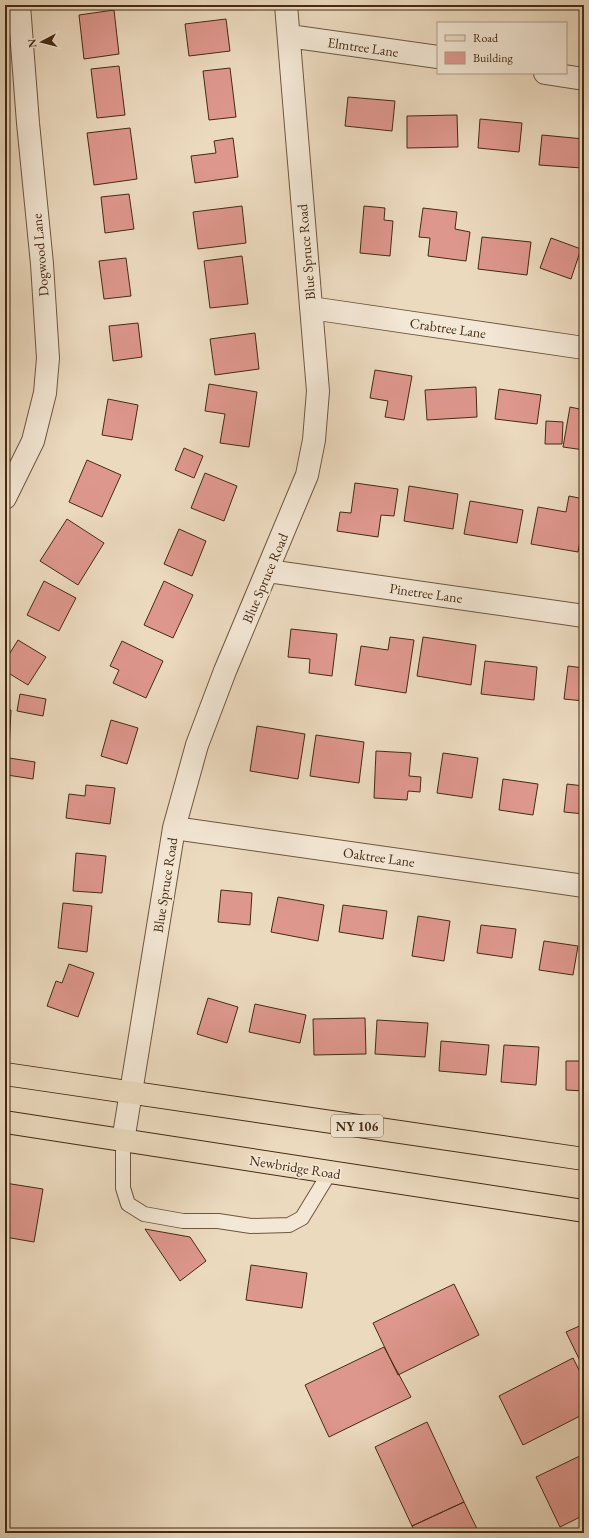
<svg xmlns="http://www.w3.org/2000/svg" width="589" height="1538" font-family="'EB Garamond',serif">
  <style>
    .building { fill: #de978d; stroke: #452a13 }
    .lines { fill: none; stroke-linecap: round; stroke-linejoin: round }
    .service-casing { stroke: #6f563e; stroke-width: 16 }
    .minor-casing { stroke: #6f563e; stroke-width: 24 }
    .primary-casing { stroke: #452a13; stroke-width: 24 }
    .service { stroke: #f3e7d5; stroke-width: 14 }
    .minor { stroke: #f3e7d5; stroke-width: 22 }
    .primary { stroke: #ecdabf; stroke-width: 22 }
    .labels { text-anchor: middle; stroke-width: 3.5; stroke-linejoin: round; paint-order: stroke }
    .shield { fill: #f3e7d5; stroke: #79634d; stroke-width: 1 }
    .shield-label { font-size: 13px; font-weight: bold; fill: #452a13 }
    .street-label { font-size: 14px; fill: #452a13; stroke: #f3e7d5 }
  </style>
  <rect width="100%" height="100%" fill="#ecdabf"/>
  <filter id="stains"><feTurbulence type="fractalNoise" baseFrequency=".005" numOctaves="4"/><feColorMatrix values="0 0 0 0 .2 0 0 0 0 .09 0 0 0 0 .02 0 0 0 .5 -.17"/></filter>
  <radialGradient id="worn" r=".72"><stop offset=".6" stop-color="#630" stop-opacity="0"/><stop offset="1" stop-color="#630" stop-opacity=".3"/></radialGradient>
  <!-- building -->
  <path class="building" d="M114 10 119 54 84 59 79 15Z
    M226 19 230 51 189 56 185 24Z
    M119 66 125 115 97 118 91 69Z
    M230 68 236 117 209 120 203 71Z
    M348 97 395 101 392 131 345 126Z
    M457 115 458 147 407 148V116Z
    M480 119 522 123 519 152 478 148Z
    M130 128 137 179 94 185 87 133Z
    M542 135 584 139 582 168 539 165Z
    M233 138 238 177 195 183 191 156 216 153 214 141Z
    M129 194 134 229 105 233 101 197Z
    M242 206 246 243 198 249 193 212Z
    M364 206 385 208 384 220 393 221 390 256 360 253Z
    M423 208 457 212 455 229 470 232 466 261 428 256 430 238 419 237Z
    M482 237 531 242 527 275 478 269Z
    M551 238 581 249 571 279 540 268Z
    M242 256 248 304 210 308 204 261Z
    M126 258 131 296 104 299 99 261Z
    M138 323 142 357 113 361 109 326Z
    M255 333 259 369 215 375 210 339Z
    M375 370 412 376 404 420 385 417 388 401 370 398Z
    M209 384 257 392 249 447 220 443 225 414 205 411Z
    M476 387 477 417 427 420 425 390Z
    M499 389 541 395 537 424 495 419Z
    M108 399 138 405 132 440 102 435Z
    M570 407 584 410V450L563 447Z
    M546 421 563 422 562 444H545Z
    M184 448 203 456 194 478 175 470Z
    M87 460 121 475 102 517 69 502Z
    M205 473 237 486 224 521 191 508Z
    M355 483 398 489 394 516 381 515 378 537 337 531 340 512 351 513Z
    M409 486 458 494 453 529 404 521Z
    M569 496 584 499V518L578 552 531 544 538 507 566 512Z
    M470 501 523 510 517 543 464 534Z
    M67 519 104 543 78 585 40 561Z
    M179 529 206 541 192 576 164 564Z
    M44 581 76 598 59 631 27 615Z
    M164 581 193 595 173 638 144 625Z
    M291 629 337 634 332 676 309 673 310 659 288 657Z
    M390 637 414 640 406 693 355 685 361 646 388 650Z
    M423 637 476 645 471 685 417 676Z
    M18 640 46 657 28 685 5 671V661Z
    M122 641 163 661 146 698 113 683 119 670 110 666Z
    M485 661 537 667 534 700 481 694Z
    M568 666 584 668V701L564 699Z
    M20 694 46 699 43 716 17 711Z
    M5 710H11L9 751H5Z
    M111 720 138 728 127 764 101 756Z
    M257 726 305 734 298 779 250 771Z
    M316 735 364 742 359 783 310 776Z
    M376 751 411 753 409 776 421 777 420 792 408 791 407 800 374 798Z
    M443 753 478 758 472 798 437 793Z
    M9 758 35 762 33 779 7 775Z
    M503 779 538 784 533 815 499 810Z
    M567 784 584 786V814L564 812Z
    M86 785 115 788 110 824 66 818 69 794 85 796Z
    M76 853 106 856 102 893 73 891Z
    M221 890 252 893 250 925 218 922Z
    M278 897 324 905 318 941 271 932Z
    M63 903 92 906 87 952 58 948Z
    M343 905 387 911 383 939 339 932Z
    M418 916 450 921 444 961 412 956Z
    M481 925 516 929 512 958 477 953Z
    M544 941 578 946 573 975 539 970Z
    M69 964 94 973 78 1017 47 1006 56 981 62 983Z
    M584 986V1010H581Z
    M208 998 238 1007 227 1043 197 1034Z
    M255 1004 306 1015 300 1043 249 1032Z
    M365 1018 366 1054 314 1055 313 1019Z
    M377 1020 428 1023 425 1057 375 1054Z
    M441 1041 489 1045 486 1075 439 1071Z
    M504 1045 539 1047 536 1085 501 1082Z
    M566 1061H584V1091L566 1090Z
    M5 1183 43 1189 34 1242 5 1237Z
    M145 1229 190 1237 206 1261 180 1281Z
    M251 1265 307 1273 302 1308 246 1300Z
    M454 1284 479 1335 398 1375 373 1323Z
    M584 1324V1369L566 1332Z
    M384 1347 411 1397 329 1437 305 1385Z
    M573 1358 584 1380V1414L523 1445 499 1396Z
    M427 1422 464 1502 412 1526 375 1447Z
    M584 1454V1515L560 1527 536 1477Z
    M464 1502 479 1533H415L412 1526Z"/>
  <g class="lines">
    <!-- service casing -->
    <g class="service-casing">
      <path id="service" d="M123 1141V1188L128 1204 144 1214 183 1221H218L251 1226 289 1225 302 1218 330 1172"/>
    </g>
    <!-- minor casing -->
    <g class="minor-casing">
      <path id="minor" d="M289 36 438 57
        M545 73 584 79
        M311 308 584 348
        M5 498 33 441 45 393 48 358 42 264 28 123 19 5
        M268 571 584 616
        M174 828 584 886
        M123 1141 174 828 197 745 225 671 307 475 314 440 318 391 286 5"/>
    </g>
    <!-- primary casing -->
    <g class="primary-casing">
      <path id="primary" d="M5 1074 584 1159
        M5 1122 584 1211"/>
    </g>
    <!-- service -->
    <use href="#service" class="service"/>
    <!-- minor -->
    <use href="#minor" class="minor"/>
    <!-- primary -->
    <use href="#primary" class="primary"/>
  </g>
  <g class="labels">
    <!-- shield labels -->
    <rect class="shield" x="331" y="1115" width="52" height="22" rx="3"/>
    <g class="shield-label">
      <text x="357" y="1131">NY 106</text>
    </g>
    <!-- street labels -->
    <g class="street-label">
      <text transform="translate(363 47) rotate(8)" y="5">Elmtree Lane</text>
      <text transform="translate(306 252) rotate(-95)" y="5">Blue Spruce Road</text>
      <text transform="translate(40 255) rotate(-95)" y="5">Dogwood Lane</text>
      <text transform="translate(448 328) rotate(8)" y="5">Crabtree Lane</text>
      <text transform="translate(265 578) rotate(-67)" y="5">Blue Spruce Road</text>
      <text transform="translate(426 593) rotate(8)" y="5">Pinetree Lane</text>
      <text transform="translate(379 857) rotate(8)" y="5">Oaktree Lane</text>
      <text transform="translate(165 885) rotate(-81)" y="5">Blue Spruce Road</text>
      <text transform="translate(295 1167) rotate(9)" y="5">Newbridge Road</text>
    </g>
  </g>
  <!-- margin -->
  <rect width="589" height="1538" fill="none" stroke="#ecdabf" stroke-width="20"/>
  <rect x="6" y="6" width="577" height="1526" fill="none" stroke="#452a13" stroke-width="2"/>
  <rect x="10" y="10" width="569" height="1518" fill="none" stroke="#452a13"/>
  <!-- legend -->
  <rect x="437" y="22" width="130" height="52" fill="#f3e7d5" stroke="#ad9b87"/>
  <rect x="445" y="35" width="20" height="6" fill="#ecdabf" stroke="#ad9b87"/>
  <text x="473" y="42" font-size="12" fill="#452a13">Road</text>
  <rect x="445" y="52" width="20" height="12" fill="#de978d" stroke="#ad9b87"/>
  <text x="473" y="62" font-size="12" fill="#452a13">Building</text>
  <!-- north arrow -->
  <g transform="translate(42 42) rotate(263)" stroke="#f3e7d5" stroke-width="3" paint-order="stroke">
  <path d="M0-3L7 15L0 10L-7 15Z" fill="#452a13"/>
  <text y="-6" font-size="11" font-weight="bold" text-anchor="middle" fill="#452a13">N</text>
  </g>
  <rect width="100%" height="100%" filter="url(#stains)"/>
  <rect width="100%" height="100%" fill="url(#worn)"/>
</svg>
